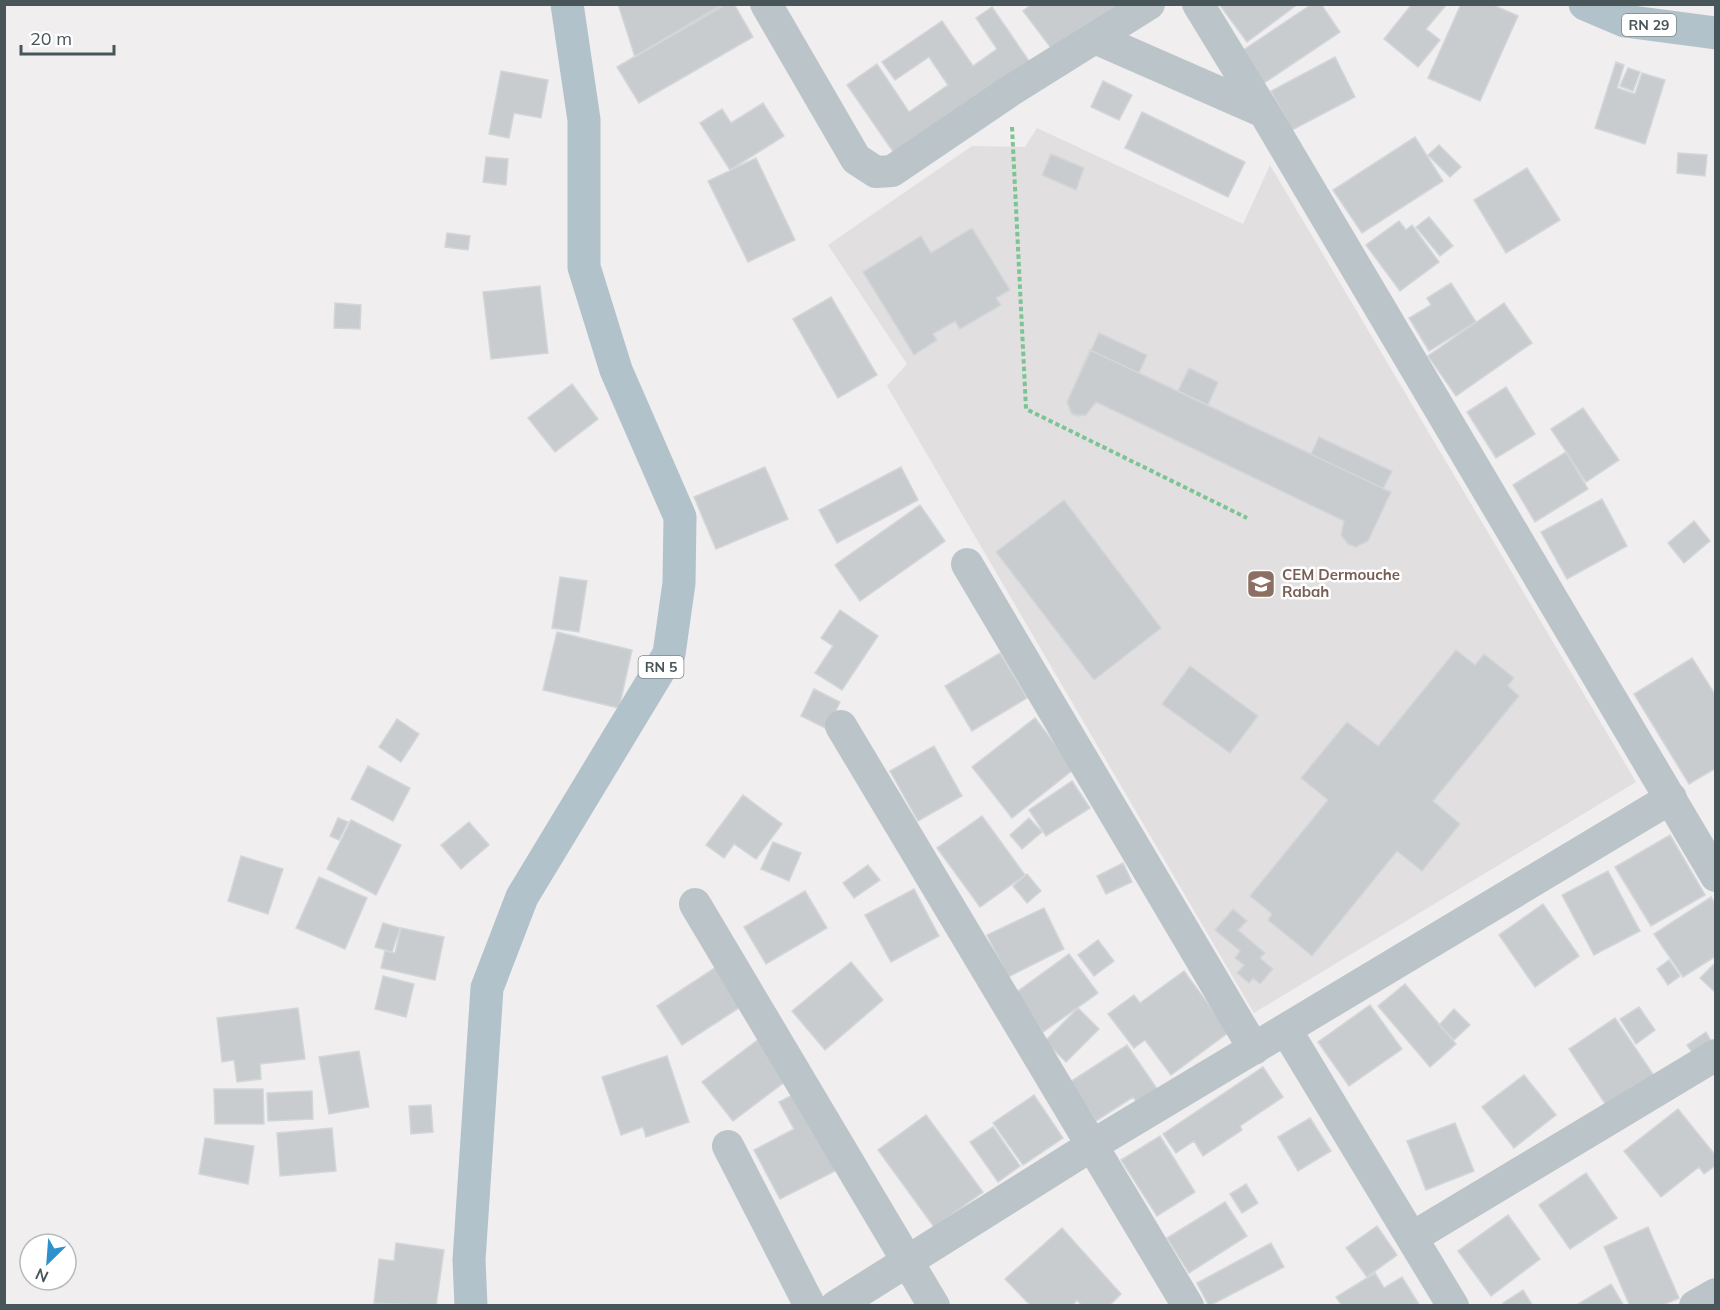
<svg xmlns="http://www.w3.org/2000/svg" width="1720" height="1310" font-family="Mulish,sans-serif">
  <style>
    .education { fill: #e1dfe0 }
    .building { fill: #c8cccf; stroke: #d3d6d9; stroke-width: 1.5 }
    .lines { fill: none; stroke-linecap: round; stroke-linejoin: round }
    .path { stroke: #7dc493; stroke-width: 4; stroke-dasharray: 4.5 3; stroke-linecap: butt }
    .minor { stroke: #bbc5c9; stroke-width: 32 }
    .major { stroke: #b1c2ca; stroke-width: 33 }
    .labels { text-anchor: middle; stroke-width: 5; stroke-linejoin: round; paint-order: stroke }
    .shield { fill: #fff; stroke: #7f888b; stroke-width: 1.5 }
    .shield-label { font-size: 14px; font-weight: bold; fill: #485559 }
    .education-label { font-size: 15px; font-weight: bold; fill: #785e54; stroke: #fff; text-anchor: start }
  </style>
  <rect width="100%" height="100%" fill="#f0eeef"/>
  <!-- education -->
  <path class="education" d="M1037 128 1243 224 1270 165 1636 782 1254 1013 887 386 907 364 828 245 972 146 1025 147Z"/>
  <!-- building -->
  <path class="building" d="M618 4H721L722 7 635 57Z
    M723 4H734L753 37 639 103 617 67Z
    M1032 4H1119L1054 52 1023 11Z
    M1219 4H1298L1247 42Z
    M1312 4H1321L1340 32 1264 83 1242 51Z
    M1412 4H1447L1426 29 1440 40 1418 67 1384 39Z
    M1461 4H1491L1518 16 1480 101 1428 78Z
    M992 7 1029 61 894 153 847 85 877 64 909 112 948 85 929 57 895 80 882 62 942 21 973 66 997 49 976 18Z
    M1335 57 1355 97 1292 130 1271 91Z
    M1616 62 1624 65 1617 88 1635 94 1642 73 1665 80 1645 144 1595 128Z
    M1628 68 1640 72 1633 91 1620 86Z
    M501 71 548 80 541 118 514 113 509 138 489 134Z
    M1103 81 1132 95 1119 120 1091 107Z
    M763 103 784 136 730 170 700 123 722 109 731 123Z
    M1142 112 1245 162 1228 197 1125 148Z
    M1415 137 1443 181 1362 233 1333 190Z
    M1439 145 1461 167 1450 177 1428 155Z
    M1678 153 1707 155 1705 176 1677 173Z
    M1051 154 1084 168 1076 190 1042 175Z
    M486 157 508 159 506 185 483 182Z
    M756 158 795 240 748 262 708 181Z
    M1527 168 1560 220 1506 253 1474 200Z
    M1429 217 1453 246 1440 256 1416 227Z
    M1399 221 1406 230 1412 225 1439 262 1400 291 1366 245Z
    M972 228 1010 290 996 298 1001 305 960 329 955 321 933 334 937 340 914 355 863 272 921 236 931 253Z
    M447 233 470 236 468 250 445 247Z
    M1451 283 1476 322 1429 351 1409 318 1431 305 1427 298Z
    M540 286 548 353 491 359 483 292Z
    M831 297 877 375 838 398 793 319Z
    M335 303 361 305 360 329 334 328Z
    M1504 303 1532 343 1456 396 1428 356Z
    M1099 333 1147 355 1139 373 1311 454 1319 437 1392 471 1383 489 1391 492 1368 541 1356 547 1348 544 1341 535 1344 521 1096 402 1086 415 1078 416 1071 413 1067 402Z
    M1090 350 1391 492 1368 541 1356 547 1348 544 1341 535 1344 521 1096 402 1086 415H1073L1067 402Z
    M1189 368 1218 382 1208 405 1178 391Z
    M572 384 598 419 555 452 528 418Z
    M1506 387 1535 434 1496 458 1467 412Z
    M1583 408 1619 460 1586 482 1551 429Z
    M1566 452 1588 489 1535 522 1513 485Z
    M765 467 788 519 716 549 694 497Z
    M901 467 918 500 837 543 819 510Z
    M1602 499 1627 546 1567 579 1541 532Z
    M1064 500 1161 628 1094 680 996 552Z
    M920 505 945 541 860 601 835 565Z
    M1694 521 1710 541 1684 563 1668 543Z
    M560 577 587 581 579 632 552 628Z
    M840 610 878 636 842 690 815 673 833 646 821 638Z
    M557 632 632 650 619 708 543 690Z
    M1456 650 1475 665 1484 654 1514 678 1508 686 1519 696 1433 801 1460 824 1422 871 1397 851 1312 956 1268 920 1272 914 1250 896 1328 800 1301 778 1347 722 1378 746Z
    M1000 653 1027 698 972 731 945 686Z
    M1692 658 1716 696V768L1689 784 1634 694Z
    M1190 666 1258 716 1230 753 1162 704Z
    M814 689 840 702 827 729 801 716Z
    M1035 718 1074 769 1012 818 972 767Z
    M397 719 419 734 401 762 379 747Z
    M934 746 962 796 918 821 890 771Z
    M368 766 410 788 393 821 351 799Z
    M1072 781 1090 808 1046 836 1029 810Z
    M743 795 782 824 756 859 734 844 724 858 706 845Z
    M982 816 1025 875 980 907 937 848Z
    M338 818 348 822 339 840 330 836Z
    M1029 818 1042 832 1022 849 1010 835Z
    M351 820 401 845 376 895 327 869Z
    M469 822 489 845 461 869 441 845Z
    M1670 835 1705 895 1651 926 1615 867Z
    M773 842 801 853 789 881 761 869Z
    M241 856 283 869 268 914 228 901Z
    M1123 863 1132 882 1106 894 1097 876Z
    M868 865 880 880 854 898 843 883Z
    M1608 871 1640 931 1594 955 1562 895Z
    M1027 874 1041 891 1027 903 1013 886Z
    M319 877 367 898 345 949 296 928Z
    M914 889 939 936 891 962 865 915Z
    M805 891 827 928 766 964 744 927Z
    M1711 897 1716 905V956L1683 977 1654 934Z
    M1543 904 1579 956 1535 987 1499 935Z
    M1044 908 1064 949 1008 977 987 935Z
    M1233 909 1247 921 1238 930 1265 953 1260 958 1273 969 1260 984 1253 978 1249 983 1237 973 1244 965 1235 958 1240 951 1215 930Z
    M383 923 400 928 392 952 375 947Z
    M401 928 444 937 435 980 381 968 385 951 395 953Z
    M1098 940 1114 961 1094 976 1078 955Z
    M1069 954 1098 993 1043 1032 1014 994Z
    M1669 960 1680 976 1668 985 1657 969Z
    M851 962 883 1000 825 1050 792 1011Z
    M1716 962V993L1700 978Z
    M716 967 742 1006 682 1045 657 1006Z
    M1184 971 1229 1032 1171 1075 1145 1040 1134 1048 1108 1014 1134 995 1140 1003Z
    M383 976 414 984 406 1017 375 1009Z
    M1405 984 1456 1044 1430 1067 1378 1006Z
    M1370 1005 1402 1049 1349 1086 1318 1042Z
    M1639 1007 1655 1030 1636 1044 1620 1019Z
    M298 1008 305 1059 260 1064 261 1079 237 1082 234 1060 222 1062 217 1018Z
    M1078 1008 1099 1029 1066 1062 1045 1041Z
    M1454 1009 1470 1025 1454 1040 1439 1025Z
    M1615 1018 1655 1077 1608 1108 1569 1049Z
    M1706 1032 1715 1048 1697 1060 1687 1045Z
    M759 1039 790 1078 733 1121 702 1082Z
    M1127 1045 1162 1096 1142 1109 1133 1097 1096 1121 1070 1082Z
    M359 1051 369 1107 329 1114 319 1057Z
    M667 1056 689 1122 646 1137 643 1127 621 1135 602 1077Z
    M1263 1067 1283 1097 1240 1126 1242 1130 1203 1156 1194 1141 1176 1153 1163 1134Z
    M1524 1075 1556 1115 1514 1148 1482 1107Z
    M214 1089H263L264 1124H215Z
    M312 1091 313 1119 268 1121 267 1093Z
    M800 1091 841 1168 780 1199 754 1150 794 1129 779 1102Z
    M1034 1095 1063 1138 1023 1165 993 1123Z
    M431 1105 433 1132 411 1134 409 1106Z
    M1678 1109 1716 1156V1165L1704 1174 1699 1167 1661 1197 1624 1151Z
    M926 1115 983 1192 934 1227 878 1150Z
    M1310 1118 1331 1151 1298 1171 1278 1137Z
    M1455 1123 1474 1171 1426 1190 1407 1141Z
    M993 1127 1020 1166 998 1182 970 1142Z
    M332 1128 336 1171 280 1176 277 1133Z
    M1160 1136 1195 1192 1157 1216 1121 1160Z
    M205 1138 254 1146 248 1184 199 1174Z
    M1586 1173 1617 1218 1570 1249 1539 1205Z
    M1246 1184 1258 1203 1242 1213 1230 1194Z
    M1225 1202 1247 1236 1189 1273 1167 1238Z
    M1508 1215 1540 1259 1491 1296 1458 1251Z
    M1377 1226 1397 1255 1367 1277 1346 1248Z
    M1648 1227 1679 1298 1661 1306H1630L1604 1247Z
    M1062 1228 1121 1294 1109 1306H1082L1077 1300 1072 1306H1031L1005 1279Z
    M396 1243 444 1250 436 1306 374 1303 379 1259 394 1261Z
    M1271 1243 1284 1267 1209 1306 1197 1283Z
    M1375 1273 1384 1288 1402 1277 1420 1306H1342L1336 1297Z
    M1611 1284 1624 1306H1575Z
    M1523 1290 1533 1306H1504L1503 1303Z"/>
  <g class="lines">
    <!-- path -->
    <path class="path" d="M1012 127 1026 409 1247 518"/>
    <!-- minor -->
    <path class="minor" d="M766 4 856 159 876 172 892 171 1010 91 1149 4
      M1198 4 1264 112 1716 876
      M1095 38 1264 112
      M967 564 1254 1049
      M841 726 1188 1306
      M695 904 934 1306
      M1286 1030 1453 1306
      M728 1146 810 1306
      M1413 1237 1716 1055
      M836 1306 1091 1146 1671 798
      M1695 1306 1716 1294"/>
    <!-- major -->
    <path class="major" d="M1585 4 1625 21 1716 33
      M471 1306 469 1260 487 988 522 897 669 654 679 583 680 517 616 370 584 267V120L567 4"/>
  </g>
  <!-- icons -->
  <defs>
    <g id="school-square" transform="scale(1.5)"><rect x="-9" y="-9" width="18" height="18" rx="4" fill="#8d6e63" stroke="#fff"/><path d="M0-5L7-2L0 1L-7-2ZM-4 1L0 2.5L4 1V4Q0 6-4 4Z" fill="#fff"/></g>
  </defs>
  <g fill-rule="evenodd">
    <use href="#school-square" x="1261" y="584"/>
  </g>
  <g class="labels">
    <!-- shield labels -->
    <g class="shield">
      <rect x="1622" y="14" width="54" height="22" rx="4.5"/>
      <rect x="638.5" y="656" width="45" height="22" rx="4.5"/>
    </g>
    <g class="shield-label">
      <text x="1649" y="30">RN 29</text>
      <text x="661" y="672">RN 5</text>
    </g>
    <!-- education labels -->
    <g class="education-label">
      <text x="1282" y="580">CEM Dermouche<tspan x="1282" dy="17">Rabah</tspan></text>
    </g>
  </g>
  <!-- border -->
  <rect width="1720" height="1310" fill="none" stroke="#485559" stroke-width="12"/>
  <!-- north arrow -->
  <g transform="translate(48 1262) rotate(205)"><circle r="28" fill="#ffffff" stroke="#b6bbbd" stroke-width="1.5"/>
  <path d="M0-4.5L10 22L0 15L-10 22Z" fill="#2d92cc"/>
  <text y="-9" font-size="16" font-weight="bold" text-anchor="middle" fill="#485559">N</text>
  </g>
  <!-- scale -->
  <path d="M21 45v9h93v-9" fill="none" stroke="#485559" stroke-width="3"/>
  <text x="30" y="45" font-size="18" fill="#485559" stroke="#ffffff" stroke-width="4.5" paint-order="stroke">20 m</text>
</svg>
